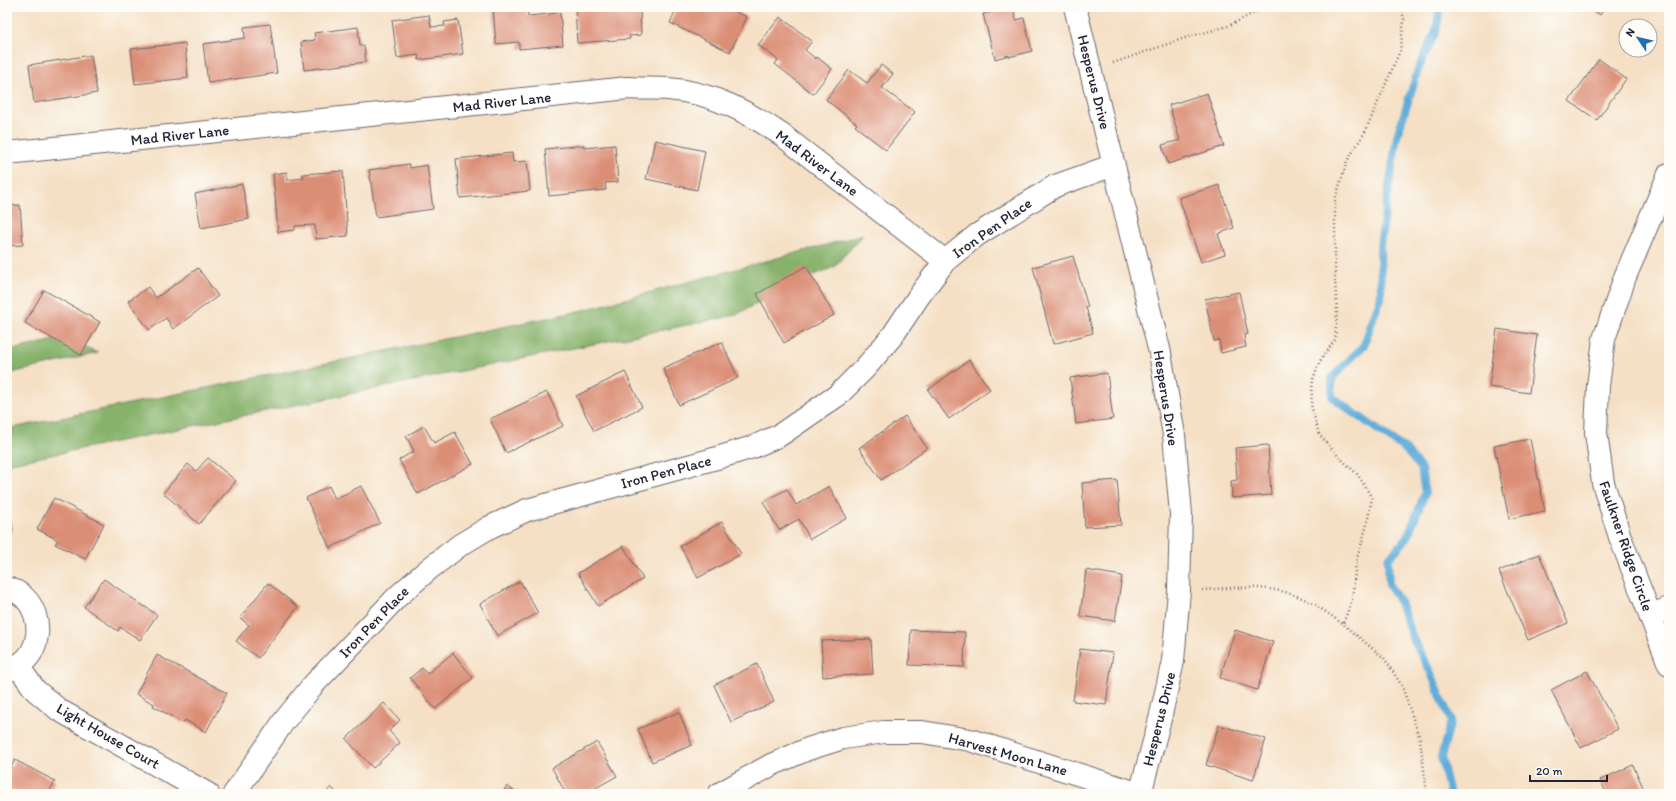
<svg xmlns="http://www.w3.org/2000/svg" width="1676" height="801" font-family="Itim,sans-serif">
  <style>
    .forest { fill: #86b26a; stroke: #546a52 }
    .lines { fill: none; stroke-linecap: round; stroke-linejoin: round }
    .stream { stroke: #60add9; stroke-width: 8 }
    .building { fill: #db8e76 }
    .minor-casing { stroke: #6c646b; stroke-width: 24 }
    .path { stroke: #6c646b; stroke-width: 2.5; stroke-dasharray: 1 3; stroke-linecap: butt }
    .minor { stroke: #fff; stroke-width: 22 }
    .labels { text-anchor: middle; stroke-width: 3; stroke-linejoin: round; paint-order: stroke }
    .street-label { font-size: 15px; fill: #22223b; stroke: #fdfcf7 }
  </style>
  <rect width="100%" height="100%" fill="#fdfcf7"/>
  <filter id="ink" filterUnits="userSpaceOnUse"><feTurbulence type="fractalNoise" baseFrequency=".025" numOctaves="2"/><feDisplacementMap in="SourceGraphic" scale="8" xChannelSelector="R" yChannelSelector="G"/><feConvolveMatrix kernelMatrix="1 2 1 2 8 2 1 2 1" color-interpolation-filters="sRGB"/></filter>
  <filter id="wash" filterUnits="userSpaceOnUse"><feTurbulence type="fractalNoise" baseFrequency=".012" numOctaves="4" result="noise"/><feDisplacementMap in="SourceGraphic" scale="16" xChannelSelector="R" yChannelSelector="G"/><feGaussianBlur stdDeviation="0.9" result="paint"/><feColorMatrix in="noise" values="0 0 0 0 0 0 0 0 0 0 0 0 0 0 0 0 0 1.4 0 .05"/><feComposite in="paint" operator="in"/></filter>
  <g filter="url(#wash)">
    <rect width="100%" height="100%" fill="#f5e0c5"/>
    <!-- forest -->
    <path class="forest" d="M863 235 834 267 785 287 736 315 7 464V429L580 311Z
      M64 338 98 353 7 374V351Z"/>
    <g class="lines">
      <!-- stream -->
      <path class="stream" d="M1440 7 1436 31 1418 70 1397 136 1380 245 1381 296 1364 345 1332 378V397L1406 450 1421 469 1425 493 1407 538 1388 559 1389 585 1400 602 1412 637 1431 673 1451 721 1441 757 1450 794"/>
    </g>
    <g id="blocks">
      <!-- building -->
      <path class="building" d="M503 7H527L528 16 560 13 563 45 519 49V42L496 44 493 8Z
        M575 7H640L641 35 629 36 630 39 577 43Z
        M677 7H726L747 17 730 52 670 23Z
        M1013 7 1016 20 1024 18 1032 51 1009 57V55L995 59 983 14Z
        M1589 7H1605L1600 15Z
        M429 15 431 27 445 26 444 22 458 20 463 54 419 60 418 55 397 58 392 20Z
        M780 17 812 41 805 50 816 59 817 57 832 69 813 94 775 64 778 60 758 45Z
        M270 24 277 73 208 83 203 44 245 38 244 27Z
        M358 27 360 46H364L366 62 304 70 301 42 315 40 314 33Z
        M185 43 188 78 135 84 131 49Z
        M7 46H10L8 80H7Z
        M91 55 97 93 34 103 29 65Z
        M1599 59 1626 79 1597 120 1569 101Z
        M881 65 893 74 882 88 915 112 886 150 855 126 857 124 826 100 849 70 867 83Z
        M1207 93 1224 146 1168 164 1162 145 1180 140 1169 105Z
        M655 140 705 151 697 190 646 179Z
        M584 145V148L615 145 618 182 605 183 606 190 549 196 545 149Z
        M512 153 513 162 527 161 530 191 460 198 456 159Z
        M409 164 410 168 427 165 433 209 376 217 369 170Z
        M343 171 348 236 316 239 315 225 295 226V230L278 232 273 174 287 172V180L303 178V174Z
        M242 184 249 219 201 228 195 194Z
        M1219 185 1234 228 1218 234 1225 254 1201 262 1179 198Z
        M20 205 23 245 7 246V206Z
        M1073 256 1088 307H1086L1093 333 1053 344 1033 267Z
        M806 266 834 315 784 343 757 294Z
        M198 268 218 296 173 329 166 318 149 330 128 301 148 287 156 298Z
        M44 290 100 322 81 355 25 323Z
        M1239 292 1248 334 1244 335 1246 347 1221 353 1219 340 1214 341 1205 299Z
        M1497 329 1537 335 1529 393 1489 387Z
        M722 342 738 378 679 405 663 368Z
        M969 360 990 389 949 419 928 390Z
        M625 372 642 407 594 431 576 396Z
        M1107 373 1113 419 1076 424 1070 378Z
        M547 392 563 426 506 453 490 419Z
        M905 416 927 448 881 480 859 448Z
        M424 426 434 443 455 432 473 464 418 494 399 460 414 451 406 436Z
        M1530 439 1545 511 1509 519 1494 446Z
        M1268 445 1271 495 1232 498 1231 481 1237 480 1235 448Z
        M208 458 236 481 199 524 163 493 188 464 196 471Z
        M1117 480 1121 525 1085 527 1082 483Z
        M329 486 335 499 361 486 380 523 330 548 306 498Z
        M829 486 847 518 810 539 799 519 779 530 763 502 787 489 796 505Z
        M54 498 104 524 85 559 55 544 58 540 37 529Z
        M7 509 13 531 7 532Z
        M722 522 741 554 698 578 680 546Z
        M623 546 643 579 598 606 578 573Z
        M1539 554 1568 623 1528 640 1499 571Z
        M1086 570 1122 576 1115 621 1080 616Z
        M104 579 157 615 140 640 120 627 118 631 84 607Z
        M520 581 538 613 497 636 480 604Z
        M268 583 298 607 258 658 236 641 249 625 240 618Z
        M911 630 965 632 964 667 909 665Z
        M1235 630 1273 642 1257 690 1220 678Z
        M871 639 873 674 823 677 821 641Z
        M1080 649 1113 653 1106 705 1073 701Z
        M453 653 473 678 435 709 410 678 422 668 427 674Z
        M157 655 227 693 206 732 185 720 183 723 153 706 154 704 136 694Z
        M757 664 774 702 731 722 714 685Z
        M1587 671 1618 729 1581 748 1551 690Z
        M384 703 400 720 389 731 400 743 373 768 346 739Z
        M679 712 692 745 652 762 638 729Z
        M1219 725 1266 739 1253 780 1206 765Z
        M597 742 617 776 585 794H566L552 768Z
        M15 760 55 781 48 794H7V775Z
        M1633 765 1646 794H1607L1600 780Z
        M507 786 518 794H502Z
        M331 787 338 794H325Z"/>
    </g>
  </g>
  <g filter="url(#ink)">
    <use href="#blocks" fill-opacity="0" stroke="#6c646b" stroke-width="1"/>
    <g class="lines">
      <!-- minor casing -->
      <g class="minor-casing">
        <path id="minor" d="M1075 7 1160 353 1174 435 1181 514 1179 591 1173 661 1160 719 1140 794
          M7 153 628 88C641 89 655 88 668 89 711 92 748 112 782 135L945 261
          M1669 174 1625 277 1604 339 1598 386 1596 433 1603 483 1620 537 1669 664
          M7 588C35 595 45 629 31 653 26 662 16 667 7 671
          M1650 616 1669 608
          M18 666 35 690 59 710 208 794
          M234 794 284 721 314 684 398 596 429 569 460 545 490 527 527 510 717 458 753 447 780 435 838 395 866 367 893 335 919 296 945 261 977 235 1055 186 1114 165
          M719 794 771 765 808 749 843 738 884 732H922L970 740 1140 794"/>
      </g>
      <!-- path -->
      <path class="path" d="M1401 7 1404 19 1400 51 1365 132 1347 161 1335 200V280L1337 312 1335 340 1320 361 1313 379 1311 405 1319 434 1338 456 1358 475 1372 498 1366 528 1356 562 1352 600 1343 624 1384 658 1402 686 1420 739 1427 794
        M1113 63 1185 38 1228 26 1266 7
        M1202 590C1236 587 1275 584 1306 600 1319 606 1331 616 1343 624"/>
      <!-- minor -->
      <use href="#minor" class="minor"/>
    </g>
  </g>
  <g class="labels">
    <!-- street labels -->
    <g class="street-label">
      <text transform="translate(1094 82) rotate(76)" y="5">Hesperus Drive</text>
      <text transform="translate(502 102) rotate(-6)" y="5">Mad River Lane</text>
      <text transform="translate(180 135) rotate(-6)" y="5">Mad River Lane</text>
      <text transform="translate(817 163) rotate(37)" y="5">Mad River Lane</text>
      <text transform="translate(992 228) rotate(-35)" y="5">Iron Pen Place</text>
      <text transform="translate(1166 398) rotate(81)" y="5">Hesperus Drive</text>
      <text transform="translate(666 472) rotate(-15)" y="5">Iron Pen Place</text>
      <text transform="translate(1626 546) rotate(71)" y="5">Faulkner Ridge Circle</text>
      <text transform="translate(374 622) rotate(-46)" y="5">Iron Pen Place</text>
      <text transform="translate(1159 719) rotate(-76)" y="5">Hesperus Drive</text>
      <text transform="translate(108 736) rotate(30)" y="5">Light House Court</text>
      <text transform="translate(1008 754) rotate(16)" y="5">Harvest Moon Lane</text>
    </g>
  </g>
  <!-- margin -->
  <rect width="1676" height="801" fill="none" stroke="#fdfcf7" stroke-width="24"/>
  <!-- north arrow -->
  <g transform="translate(1638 38) rotate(305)"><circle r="19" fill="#fdfcf7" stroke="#a5a5ac"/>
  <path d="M0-3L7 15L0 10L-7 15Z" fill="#1f6fb2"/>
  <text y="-6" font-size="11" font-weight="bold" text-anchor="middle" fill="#22223b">N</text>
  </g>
  <!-- scale -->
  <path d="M1530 775v6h77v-6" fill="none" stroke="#22223b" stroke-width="2"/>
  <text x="1536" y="775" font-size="12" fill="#22223b" stroke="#fdfcf7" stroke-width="3" paint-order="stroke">20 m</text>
</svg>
